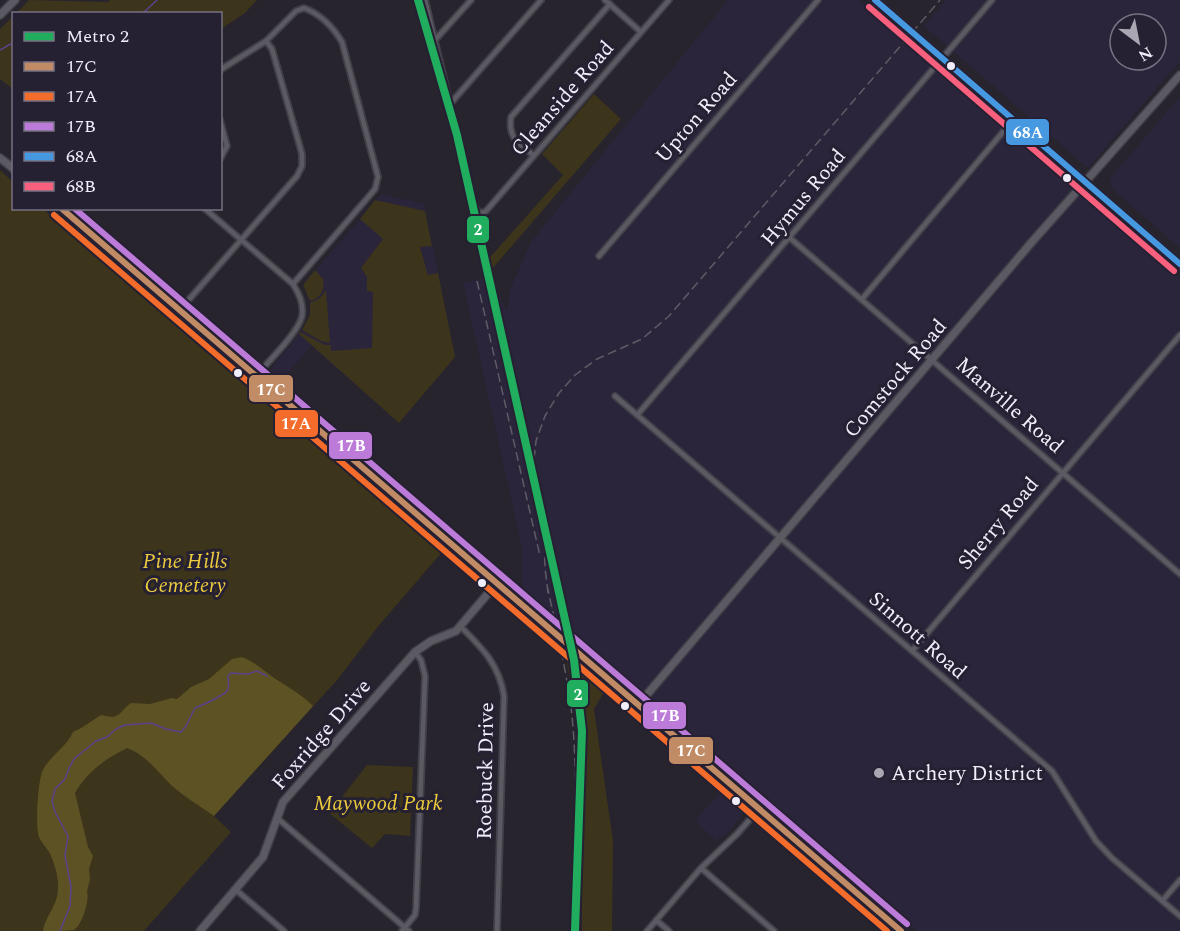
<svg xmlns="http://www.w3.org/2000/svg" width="1180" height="931" font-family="Spectral,serif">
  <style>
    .built { fill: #2b253c; fill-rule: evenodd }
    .green { fill: #3c341b }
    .forest { fill: #5d5224 }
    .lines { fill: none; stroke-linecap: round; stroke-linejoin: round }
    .stream { stroke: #5b438d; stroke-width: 1.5 }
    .street-casing { stroke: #413f47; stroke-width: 8 }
    .secondary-casing { stroke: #413f47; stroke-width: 10 }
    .street { stroke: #5b5961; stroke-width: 4.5 }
    .secondary { stroke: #5b5961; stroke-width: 7 }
    .rail { stroke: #5e5c65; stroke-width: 1.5; stroke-dasharray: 9 4.5; stroke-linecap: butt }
    .bus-1-casing { stroke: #252032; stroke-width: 10 }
    .bus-2-casing { stroke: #252032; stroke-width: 10 }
    .bus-3-casing { stroke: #252032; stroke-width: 10 }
    .bus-4-casing { stroke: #252032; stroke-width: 10 }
    .bus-5-casing { stroke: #252032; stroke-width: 10 }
    .bus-1 { stroke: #c18c65; stroke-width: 6 }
    .bus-2 { stroke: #f36c2b; stroke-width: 6 }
    .bus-3 { stroke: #bd7bd9; stroke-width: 6 }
    .bus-4 { stroke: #4699e1; stroke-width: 6 }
    .bus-5 { stroke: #f8607d; stroke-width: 6 }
    .metro-1-casing { stroke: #252032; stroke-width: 12 }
    .metro-1 { stroke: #20ad5d; stroke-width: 8 }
    .bus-dot { fill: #f1eefb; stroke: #252032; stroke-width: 2 }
    .poi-dot { fill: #aaa7b3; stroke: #252032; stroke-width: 2 }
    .labels { text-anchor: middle; stroke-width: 6; stroke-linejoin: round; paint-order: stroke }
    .street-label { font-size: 21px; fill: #f1eefb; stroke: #252032 }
    .park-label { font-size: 21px; font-style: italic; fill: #eccb3c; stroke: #252032 }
    .poi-label { font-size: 21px; fill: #f1eefb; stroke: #252032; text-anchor: start }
    .line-badge { stroke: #252032; stroke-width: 2 }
    .badge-label { font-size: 16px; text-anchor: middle; font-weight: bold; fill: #fff }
  </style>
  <rect width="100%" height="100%" fill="#27242e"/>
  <!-- built -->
  <path class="built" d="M728 0H859L1180 279V931H918L522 589V548L463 283 491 277 507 312 511 287 531 242Z
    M946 0H1180V61L1088 168 924 26ZM1120 24H1156V60H1120Z
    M1180 97V248L1111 188 1110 178Z
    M382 194 424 204 455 357 399 423 311 346 277 386 266 375 307 324 310 315V302L303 285Z
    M724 789 746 809 731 829 717 841 695 821Z"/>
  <!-- green -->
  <path class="green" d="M29 0 108 2 110 0H257L245 13 221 29 220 14H16Z
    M13 16V89L0 79V29Z
    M594 94 621 119 492 269 485 260 493 254 563 175 542 154Z
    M0 170 13 182 14 208 43 209 443 551 380 624 338 679 214 816 231 832 144 931H0Z
    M375 200 425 211 432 246 420 247 428 275 438 273 455 357 399 423 299 334 300 332 325 345H331V351L372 348 373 292 367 291V277L361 268 383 239 360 219Z
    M315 270 323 279C325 290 321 298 310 301L303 285Z
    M326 290 330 343 321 341 302 330 310 315V303L320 298Z
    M566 657 605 690 594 709 613 841 612 931H582V774L575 709Z
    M367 765 413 767 410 836 385 834 372 848 329 813Z"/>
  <!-- forest -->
  <path class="forest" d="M242 657C256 663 262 669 274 678 288 687 301 694 313 706L214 816C200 806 183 796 171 785 157 771 146 755 127 748 105 759 87 772 75 793L88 847 93 856 89 869 90 879 87 891C90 899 82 927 73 930 65 931 52 931 43 931 45 916 58 906 58 888 59 878 54 861 49 852 46 847 41 842 39 837 35 826 38 783 42 772 49 756 66 748 73 732 83 728 91 721 101 715 122 720 117 713 131 703L150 704 172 698 177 699 191 687 209 679 232 659Z"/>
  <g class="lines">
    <!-- stream -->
    <path class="stream" d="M142 14 157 0
      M0 50 14 42
      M60 931 70 906 71 887 65 855 68 836 55 812 52 801 55 789 65 779 69 768 74 759 96 741 107 737 116 729 125 725 151 723 166 729 181 732 186 726 195 708C201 706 224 695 227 691 230 687 228 681 228 676L231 673 248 674 257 671 267 676"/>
    <!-- street casing -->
    <g class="street-casing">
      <path id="street" d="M425 0 474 204 478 212 482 213 486 211 669 0
        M605 0 641 32
        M435 40 471 0
        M220 70 266 41 296 11 304 8C320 14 333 27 342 42L378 177 375 189 370 195 293 284
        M450 104 541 0
        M220 120 227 146 220 159
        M533 155C518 143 508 138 511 117L610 4
        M204 208 293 284C299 294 304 304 302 316 299 332 266 364 255 377
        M790 238 1180 574
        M599 256 818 0
        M862 299 1013 120
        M179 311 297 176 302 166V154L272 49 266 41
        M615 396 1052 771 1096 841 1112 858 1180 916
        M638 414 992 0
        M460 626C482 648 499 664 504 696L497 931
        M912 651 1180 335
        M277 818 409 931
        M701 868 774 931
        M235 889 284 931
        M1163 900 1180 880
        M656 920 669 931
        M402 931 415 915 416 908 425 676 421 660 415 652
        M647 931 701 868 737 834 759 809"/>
    </g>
    <!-- secondary casing -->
    <g class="secondary-casing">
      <path id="secondary" d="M875 0 1180 264
        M0 15 15 0
        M0 158 14 169
        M60 208 901 931
        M638 705 1031 243 1180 75
        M200 931 263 857 283 802 415 652 431 641 456 631 497 583"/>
    </g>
    <!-- street -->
    <use href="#street" class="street"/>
    <!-- secondary -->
    <use href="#secondary" class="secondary"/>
    <!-- rail -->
    <path class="rail" d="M477 281 540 556
      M547 585C556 628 567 672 572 716 579 787 573 860 571 931
      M548 593 545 568 544 530 533 469 536 441 545 416 559 393 575 375 597 359 642 339 669 316 940 0"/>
    <!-- bus-1 casing -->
    <g class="bus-1-casing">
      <path id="bus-1" d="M61 208 901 931"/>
    </g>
    <!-- bus-2 casing -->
    <g class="bus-2-casing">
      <path id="bus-2" d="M54 215 887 931"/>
    </g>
    <!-- bus-3 casing -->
    <g class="bus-3-casing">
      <path id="bus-3" d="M74 208 907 924"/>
    </g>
    <!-- bus-4 casing -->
    <g class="bus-4-casing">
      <path id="bus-4" d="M875 0 1180 264"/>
    </g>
    <!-- bus-5 casing -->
    <g class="bus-5-casing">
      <path id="bus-5" d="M869 7 1174 271"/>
    </g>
    <!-- bus-1 -->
    <use href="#bus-1" class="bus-1"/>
    <!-- bus-2 -->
    <use href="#bus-2" class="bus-2"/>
    <!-- bus-3 -->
    <use href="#bus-3" class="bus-3"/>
    <!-- bus-4 -->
    <use href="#bus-4" class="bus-4"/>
    <!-- bus-5 -->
    <use href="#bus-5" class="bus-5"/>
    <!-- metro-1 casing -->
    <g class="metro-1-casing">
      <path id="metro-1" d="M418 0 457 135 574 660 582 731 575 931"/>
    </g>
    <!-- metro-1 -->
    <use href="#metro-1" class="metro-1"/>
  </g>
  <!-- markers -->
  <g class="bus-dot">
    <circle cx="951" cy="66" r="5"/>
    <circle cx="1067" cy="178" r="5"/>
    <circle cx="238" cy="373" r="5"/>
    <circle cx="482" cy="583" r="5"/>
    <circle cx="625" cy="706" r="5"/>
    <circle cx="736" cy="801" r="5"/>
  </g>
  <circle class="poi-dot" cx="879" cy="773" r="6"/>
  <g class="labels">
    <!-- street labels -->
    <g class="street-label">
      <text transform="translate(562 98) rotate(-49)" y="7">Cleanside Road</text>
      <text transform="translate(696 117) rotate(-49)" y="7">Upton Road</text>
      <text transform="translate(803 197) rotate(-50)" y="7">Hymus Road</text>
      <text transform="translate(895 378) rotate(-50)" y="7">Comstock Road</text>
      <text transform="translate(1010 405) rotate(41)" y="7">Manville Road</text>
      <text transform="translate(998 523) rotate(-50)" y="7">Sherry Road</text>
      <text transform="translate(918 635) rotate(41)" y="7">Sinnott Road</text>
      <text transform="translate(321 734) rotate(-49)" y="7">Foxridge Drive</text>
      <text transform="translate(485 771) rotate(-89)" y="7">Roebuck Drive</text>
    </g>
    <!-- park labels -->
    <g class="park-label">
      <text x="185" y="568">Pine Hills<tspan x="185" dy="24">Cemetery</tspan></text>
      <text x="378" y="810">Maywood Park</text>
    </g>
    <!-- poi labels -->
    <g class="poi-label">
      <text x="891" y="780">Archery District</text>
    </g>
  </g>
  <g class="line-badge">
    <rect x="1005" y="118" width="45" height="28" rx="6" fill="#4699e1"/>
    <rect x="466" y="215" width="24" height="29" rx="6" fill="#20ad5d"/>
    <rect x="248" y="374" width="46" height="29" rx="6" fill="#c18c65"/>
    <rect x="274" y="409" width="45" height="29" rx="6" fill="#f36c2b"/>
    <rect x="328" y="431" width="45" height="29" rx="6" fill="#bd7bd9"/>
    <rect x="566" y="679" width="23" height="29" rx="6" fill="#20ad5d"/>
    <rect x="642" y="701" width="45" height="29" rx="6" fill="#bd7bd9"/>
    <rect x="668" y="736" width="46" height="29" rx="6" fill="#c18c65"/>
  </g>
  <g class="badge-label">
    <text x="1028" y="138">68A</text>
    <text x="478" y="235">2</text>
    <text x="271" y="395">17C</text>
    <text x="296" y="429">17A</text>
    <text x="351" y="451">17B</text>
    <text x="578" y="700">2</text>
    <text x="665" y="721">17B</text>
    <text x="691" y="756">17C</text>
  </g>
  <!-- legend -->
  <rect x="12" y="12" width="210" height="198" fill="#252032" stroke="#777282" stroke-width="1.5"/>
  <rect x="24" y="32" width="30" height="9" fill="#20ad5d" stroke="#777282" stroke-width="1.5"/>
  <text x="66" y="42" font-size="18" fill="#f1eefb">Metro 2</text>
  <rect x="24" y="62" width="30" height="9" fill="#c18c65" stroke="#777282" stroke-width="1.5"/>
  <text x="66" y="72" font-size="18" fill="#f1eefb">17C</text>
  <rect x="24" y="92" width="30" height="9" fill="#f36c2b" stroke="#777282" stroke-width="1.5"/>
  <text x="66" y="102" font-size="18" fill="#f1eefb">17A</text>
  <rect x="24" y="122" width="30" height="9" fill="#bd7bd9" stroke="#777282" stroke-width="1.5"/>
  <text x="66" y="132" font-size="18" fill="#f1eefb">17B</text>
  <rect x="24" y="152" width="30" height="9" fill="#4699e1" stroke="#777282" stroke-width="1.5"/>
  <text x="66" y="162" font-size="18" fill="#f1eefb">68A</text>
  <rect x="24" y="182" width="30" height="9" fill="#f8607d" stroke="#777282" stroke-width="1.5"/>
  <text x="66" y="192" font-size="18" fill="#f1eefb">68B</text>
  <!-- north arrow -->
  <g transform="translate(1138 42) rotate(148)"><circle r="28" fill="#252032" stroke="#777282" stroke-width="1.5"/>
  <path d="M0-4.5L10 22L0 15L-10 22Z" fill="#aaa7b3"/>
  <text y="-9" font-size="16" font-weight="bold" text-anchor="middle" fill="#f1eefb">N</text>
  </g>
</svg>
